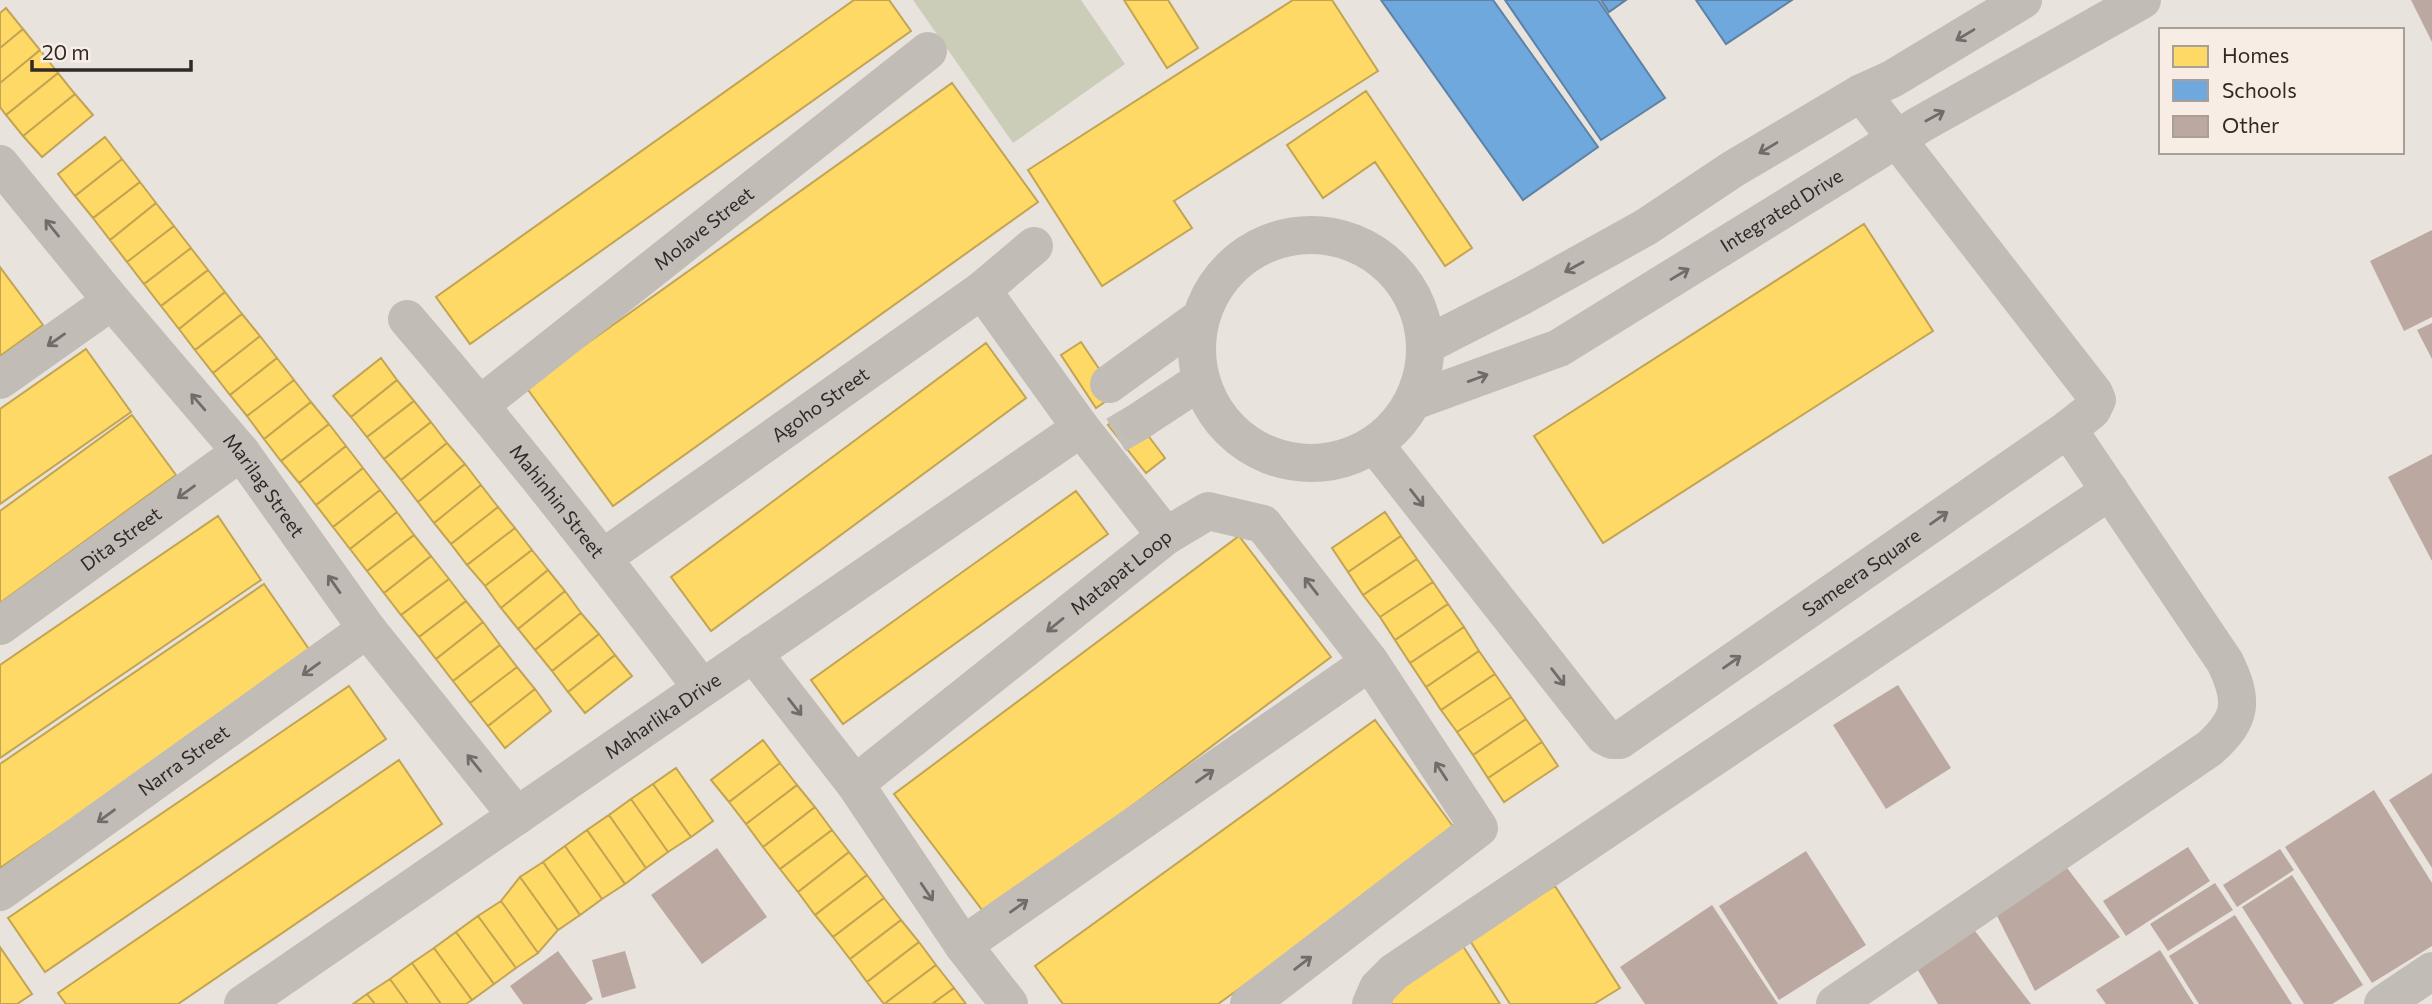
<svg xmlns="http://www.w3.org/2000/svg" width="2432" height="1004" font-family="Commissioner,sans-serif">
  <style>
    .pitch { fill: #cbcdb9 }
    .homes { fill: #ffd966; stroke: #c2a453; stroke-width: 2 }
    .schools { fill: #6fa8dc; stroke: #5d82a5; stroke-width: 2 }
    .building { fill: #bba8a1 }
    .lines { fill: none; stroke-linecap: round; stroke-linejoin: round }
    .minor-tunnel { stroke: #c4beb9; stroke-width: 38; stroke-dasharray: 38 19; stroke-linecap: butt }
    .minor { stroke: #c2bcb7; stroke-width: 38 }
    .oneway { stroke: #736b67 }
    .labels { text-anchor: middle; stroke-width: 7; stroke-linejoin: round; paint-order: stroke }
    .street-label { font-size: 19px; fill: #322926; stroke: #f7ede5 }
  </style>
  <rect width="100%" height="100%" fill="#e9e3de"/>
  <!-- pitch -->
  <path class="pitch" d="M913 0H1081L1125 64 1013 143Z"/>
  <!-- homes -->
  <path class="homes" d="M854 0H889L911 31 470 344 436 297Z
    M1124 0H1168L1198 48 1167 68Z
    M1293 0H1332L1378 71 1174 201 1192 228 1102 286 1028 170Z
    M6 8 23 29 0 48V13Z
    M23 29 40 50 0 83V48Z
    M40 50 58 73 6 115 0 107V83Z
    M58 73 75 94 23 136 6 115Z
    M952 83 1038 202 613 506 526 387Z
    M1366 91 1472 248 1445 266 1375 162 1323 198 1287 145Z
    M75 94 93 115 42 157 23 136Z
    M105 137 122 159 75 196 58 174Z
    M122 159 140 182 93 218 75 196Z
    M140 182 156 203 110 240 93 218Z
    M156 203 174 226 127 262 110 240Z
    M1864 224 1933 331 1603 543 1534 436Z
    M174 226 191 248 144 284 127 262Z
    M191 248 208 270 161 306 144 284Z
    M0 267 43 325 0 356Z
    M208 270 225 292 179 329 161 306Z
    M225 292 242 314 195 350 179 329Z
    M242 314 260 336 213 373 195 350Z
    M260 336 277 358 230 395 213 373Z
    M1081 342 1116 394 1096 408 1061 355Z
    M986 343 1026 398 711 631 671 577Z
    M86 349 131 412 0 504V409Z
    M277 358 294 380 247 416 230 395Z
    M381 358 397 380 351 417 333 396Z
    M294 380 311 402 264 439 247 416Z
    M397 380 414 401 367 437 351 417Z
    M414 401 431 422 384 459 367 437Z
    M311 402 329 424 281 461 264 439Z
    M1128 409 1165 458 1146 473 1108 425Z
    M132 415 176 475 0 603V511Z
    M431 422 447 443 401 480 384 459Z
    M329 424 346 446 299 483 281 461Z
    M447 443 465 464 418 502 401 480Z
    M346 446 363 468 316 505 299 483Z
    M465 464 481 485 434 523 418 502Z
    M363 468 380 490 333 527 316 505Z
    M481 485 498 507 451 544 434 523Z
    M380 490 397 512 350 549 333 527Z
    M1076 491 1108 534 843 724 811 680Z
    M498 507 515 528 467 565 451 544Z
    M397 512 414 535 367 571 350 549Z
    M1385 512 1401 536 1348 572 1332 548Z
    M218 516 261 580 0 758V665Z
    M515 528 532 550 485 586 467 565Z
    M414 535 431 556 384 593 367 571Z
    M1239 536 1331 657 986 915 894 794Z
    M1401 536 1417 559 1363 595 1348 572Z
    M532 550 548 570 501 608 485 586Z
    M431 556 449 579 401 615 384 593Z
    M1417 559 1433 582 1380 617 1363 595Z
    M548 570 565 591 518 629 501 608Z
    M449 579 466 601 419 637 401 615Z
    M1433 582 1448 604 1395 640 1380 617Z
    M264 584 313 655 0 868V764Z
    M565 591 581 613 535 650 518 629Z
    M466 601 483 622 436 659 419 637Z
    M1448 604 1464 627 1410 663 1395 640Z
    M581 613 599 634 552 671 535 650Z
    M483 622 500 645 453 681 436 659Z
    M1464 627 1479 651 1426 687 1410 663Z
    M599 634 615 655 568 692 552 671Z
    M500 645 517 667 470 703 453 681Z
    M1479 651 1495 674 1441 710 1426 687Z
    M615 655 632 676 585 713 568 692Z
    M517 667 535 689 488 726 470 703Z
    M1495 674 1511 697 1457 732 1441 710Z
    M349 686 386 739 45 972 8 918Z
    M535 689 551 711 505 748 488 726Z
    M1511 697 1526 719 1473 755 1457 732Z
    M1526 719 1542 742 1488 778 1473 755Z
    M1375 720 1457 832 1218 1004H1063L1035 966Z
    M763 740 780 763 729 802 711 780Z
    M1542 742 1558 766 1504 802 1488 778Z
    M399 760 442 824 178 1004H66L58 993Z
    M780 763 797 785 746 824 729 802Z
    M676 768 713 821 691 837 653 784Z
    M653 784 691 837 668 852 631 799Z
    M797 785 815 807 763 847 746 824Z
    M631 799 668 852 646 868 609 815Z
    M815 807 832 830 780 869 763 847Z
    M609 815 646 868 625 884 587 830Z
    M587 830 625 884 602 899 565 846Z
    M832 830 849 852 798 892 780 869Z
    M565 846 602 899 580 915 543 862Z
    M849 852 867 875 815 915 798 892Z
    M543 862 580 915 558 930 520 877Z
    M867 875 884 898 833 937 815 915Z
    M520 877 558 930 538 953 501 901Z
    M1555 886 1620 988 1594 1004H1510L1469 939Z
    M884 898 901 920 850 959 833 937Z
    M501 901 538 953 516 968 478 916Z
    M478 916 516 968 494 984 456 932Z
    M901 920 919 942 867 982 850 959Z
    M456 932 494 984 472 1000 434 948Z
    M919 942 936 965 884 1004 867 982Z
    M1461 943 1500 1004H1365Z
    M0 947 32 994 17 1004H0Z
    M434 948 472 1000 466 1004H441L412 963Z
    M412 963 441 1004H408L390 979Z
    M936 965 954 988 932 1004H884Z
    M390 979 408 1004H375L367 994Z
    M954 988 966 1004H932Z
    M367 994 375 1004H353Z"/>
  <!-- schools -->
  <path class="schools" d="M1381 0H1493L1598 147 1523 200Z
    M1505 0H1598L1665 98 1601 140Z
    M1601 0H1626L1609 12Z
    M1696 0H1792L1726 44Z"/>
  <!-- building -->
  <path class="building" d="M2411 0H2432V42Z
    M2432 230V317L2404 331 2370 261Z
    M2432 323V359L2417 330Z
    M2432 454V561L2388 477Z
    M1898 685 1951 768 1886 809 1833 725Z
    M2432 773V868L2389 800Z
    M2374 790 2432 883V946L2372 983 2285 847Z
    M2188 847 2210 881 2126 936 2103 901Z
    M717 848 767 917 702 964 651 895Z
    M2280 849 2294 870 2237 907 2223 885Z
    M1806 851 1866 945 1779 1000 1719 906Z
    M2064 864 2120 937 2035 991 1995 912Z
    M2292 875 2363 985 2332 1004H2304L2242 907Z
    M2215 883 2233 910 2168 951 2150 924Z
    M1712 905 1778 1004H1645L1620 967Z
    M2235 915 2292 1004H2199L2169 956Z
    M1972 927 2031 1004H1938L1916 967Z
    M2160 950 2194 1004H2106L2096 990Z
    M558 951 593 999 585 1004H523L510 986Z
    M625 951 636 988 602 998 592 960Z"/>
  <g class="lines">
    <!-- minor-tunnel -->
    <path class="minor-tunnel" d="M1116 435 1138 422"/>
    <!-- minor -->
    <g class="minor">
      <path id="s1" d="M0 164 112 301 241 452 367 629 517 816"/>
      <circle cx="1311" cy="349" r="114"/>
      <path d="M982 290 1081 428 1166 536"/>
      <path id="s2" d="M407 319C510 439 607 562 702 688"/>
      <path d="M1426 345 1522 296 1646 227 1733 169 1861 93 1892 79 2023 0"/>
      <path d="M0 380 112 301"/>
      <path d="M1109 384 1199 319"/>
      <path id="s3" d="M1414 401 1559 348 1921 124 2142 0"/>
      <path id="s4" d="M480 405 928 51"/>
      <path d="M1138 422 1200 381"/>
      <path id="s5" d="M1375 445 1604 736 1612 740H1620L2068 429 2092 410 2097 400 2094 393 1861 93"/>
      <path id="s6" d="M603 558 982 290 1034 246"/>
      <path id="s7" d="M0 626 241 452"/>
      <path d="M753 653 855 784 963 945 1009 1004"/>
      <path id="s8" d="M855 784 1166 536 1208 511 1263 524 1370 662 1479 828 1249 1004"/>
      <path id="s9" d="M0 892 367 629"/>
      <path d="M963 945 1370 662"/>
      <path id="s10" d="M243 1004 1081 428"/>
      <path d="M1371 1004 1378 988 1394 972 2110 491"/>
      <path d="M1835 1004 2210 748C2242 719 2244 701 2225 662L2068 429"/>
      <path d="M2383 1004 2432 971"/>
    </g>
  </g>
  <!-- one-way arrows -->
  <defs><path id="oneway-shaft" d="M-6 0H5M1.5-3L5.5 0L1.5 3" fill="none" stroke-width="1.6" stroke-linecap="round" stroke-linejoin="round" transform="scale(1.75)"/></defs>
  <g class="oneway">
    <use href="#oneway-shaft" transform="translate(1965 35) rotate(149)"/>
    <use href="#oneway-shaft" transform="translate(1935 116) rotate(-29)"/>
    <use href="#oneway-shaft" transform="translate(1768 148) rotate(149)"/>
    <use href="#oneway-shaft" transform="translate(52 228) rotate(-129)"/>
    <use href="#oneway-shaft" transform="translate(1574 267) rotate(151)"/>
    <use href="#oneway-shaft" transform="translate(1680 274) rotate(-31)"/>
    <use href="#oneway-shaft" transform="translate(56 340) rotate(145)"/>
    <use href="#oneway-shaft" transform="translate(1478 378) rotate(-20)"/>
    <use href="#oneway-shaft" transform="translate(198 402) rotate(-131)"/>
    <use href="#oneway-shaft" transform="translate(186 492) rotate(144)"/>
    <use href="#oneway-shaft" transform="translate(1417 498) rotate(52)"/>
    <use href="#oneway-shaft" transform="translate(1939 518) rotate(-35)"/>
    <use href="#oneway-shaft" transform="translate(334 584) rotate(-125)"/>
    <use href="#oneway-shaft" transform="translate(1311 586) rotate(-128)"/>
    <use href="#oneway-shaft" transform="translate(1055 625) rotate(141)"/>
    <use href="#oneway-shaft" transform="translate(1732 662) rotate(-35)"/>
    <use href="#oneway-shaft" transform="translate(311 669) rotate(144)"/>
    <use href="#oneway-shaft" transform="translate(1558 677) rotate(52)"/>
    <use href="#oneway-shaft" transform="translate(795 707) rotate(52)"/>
    <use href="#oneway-shaft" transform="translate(474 763) rotate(-129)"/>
    <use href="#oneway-shaft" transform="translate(1441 771) rotate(-123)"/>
    <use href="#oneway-shaft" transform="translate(1205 776) rotate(-35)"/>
    <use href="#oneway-shaft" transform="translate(106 816) rotate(144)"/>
    <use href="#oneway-shaft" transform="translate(927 892) rotate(56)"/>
    <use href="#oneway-shaft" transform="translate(1019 906) rotate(-35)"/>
    <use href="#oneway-shaft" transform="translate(1303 963) rotate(-37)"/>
  </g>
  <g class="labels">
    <!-- street labels -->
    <g class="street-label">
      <text dy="7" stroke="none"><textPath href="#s3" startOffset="416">Integrated Drive</textPath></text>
      <text dy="7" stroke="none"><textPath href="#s4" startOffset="285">Molave Street</textPath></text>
      <text dy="7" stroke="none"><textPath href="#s6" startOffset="266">Agoho Street</textPath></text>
      <text dy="7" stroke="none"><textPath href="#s1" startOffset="416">Marilag Street</textPath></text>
      <text dy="7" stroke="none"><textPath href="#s2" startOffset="236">Mahinhin Street</textPath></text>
      <text dy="7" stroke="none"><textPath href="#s7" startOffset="149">Dita Street</textPath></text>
      <text dy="7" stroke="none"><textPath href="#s5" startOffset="681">Sameera Square</textPath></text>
      <text dy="7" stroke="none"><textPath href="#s8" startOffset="340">Matapat Loop</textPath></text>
      <text dy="7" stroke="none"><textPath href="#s10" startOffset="509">Maharlika Drive</textPath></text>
      <text dy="7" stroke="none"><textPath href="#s9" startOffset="226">Narra Street</textPath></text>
    </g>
  </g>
  <!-- legend -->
  <rect x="2159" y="28" width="245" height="126" fill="#f7ede5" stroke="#a89f99" stroke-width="2"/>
  <rect x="2173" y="46" width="35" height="21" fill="#ffd966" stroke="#a89f99" stroke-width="2"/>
  <text x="2222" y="63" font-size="21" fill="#322926">Homes</text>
  <rect x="2173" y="80" width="35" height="21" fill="#6fa8dc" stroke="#a89f99" stroke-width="2"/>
  <text x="2222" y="98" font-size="21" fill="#322926">Schools</text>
  <rect x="2173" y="116" width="35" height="21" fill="#bba8a1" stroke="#a89f99" stroke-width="2"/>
  <text x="2222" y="133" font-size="21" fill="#322926">Other</text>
  <!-- scale -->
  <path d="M32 60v10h159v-10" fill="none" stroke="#322926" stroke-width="3.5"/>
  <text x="42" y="60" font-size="21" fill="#322926" stroke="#f7ede5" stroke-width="5" paint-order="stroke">20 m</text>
</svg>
